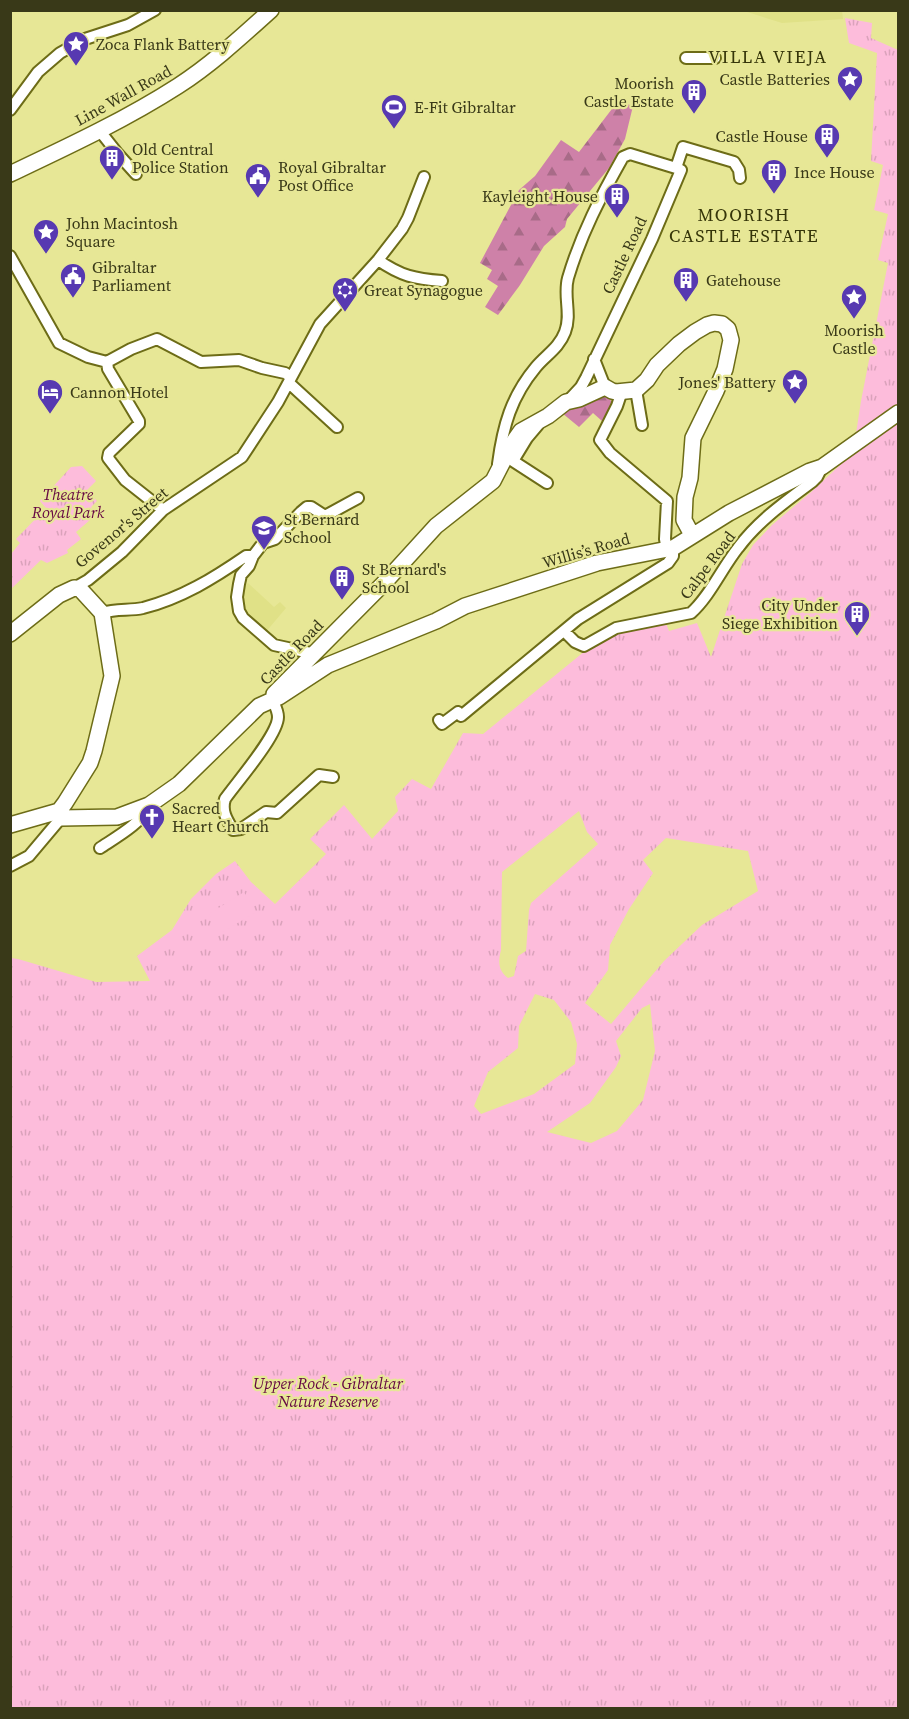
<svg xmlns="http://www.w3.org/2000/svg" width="909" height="1719" font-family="'Source Serif 4',serif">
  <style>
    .built { fill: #e0e187 }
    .forest { fill: url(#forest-firs) }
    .park { fill: url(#park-tufts); fill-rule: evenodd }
    .garden { fill: #fdbcdb }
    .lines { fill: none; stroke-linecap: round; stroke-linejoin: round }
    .street-casing { stroke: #6d6c17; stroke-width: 14 }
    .secondary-casing { stroke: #6d6c17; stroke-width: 18 }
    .street { stroke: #fff; stroke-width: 10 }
    .secondary { stroke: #fff; stroke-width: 15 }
    .labels { text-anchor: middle; stroke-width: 4.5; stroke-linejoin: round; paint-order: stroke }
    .poi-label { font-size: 16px; fill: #393918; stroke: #e7e796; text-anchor: start }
    .street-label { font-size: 16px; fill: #393918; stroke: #e7e796 }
    .park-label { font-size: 16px; font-style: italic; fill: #650743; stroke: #e7e796 }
    .neighbourhood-label { font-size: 18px; letter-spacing: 1.5px; fill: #353509; stroke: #e7e796 }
  </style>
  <defs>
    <pattern id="forest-firs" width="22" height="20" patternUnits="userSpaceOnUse" patternTransform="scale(1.5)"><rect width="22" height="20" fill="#ce81a8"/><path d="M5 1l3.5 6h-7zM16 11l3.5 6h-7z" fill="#a86b88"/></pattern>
    <pattern id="park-tufts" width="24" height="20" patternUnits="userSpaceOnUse" patternTransform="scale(1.5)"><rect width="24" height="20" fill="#fdbcdb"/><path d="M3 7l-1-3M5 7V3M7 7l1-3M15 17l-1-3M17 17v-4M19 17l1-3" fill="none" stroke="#daa2bb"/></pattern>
  </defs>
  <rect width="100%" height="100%" fill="#e7e796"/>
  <!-- built -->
  <path class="built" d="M744 11H842L843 19 782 23Z
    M248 583 274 607 280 602 286 608 265 633 245 614 242 607 241 594 243 587Z"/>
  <!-- forest -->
  <path class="forest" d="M618 101 633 106 625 139 609 168 567 219 565 227 544 246 520 285 498 315 485 307 498 286 487 279 492 270 480 263 519 190 535 176 561 140 579 152Z
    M604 393 613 403 602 421 593 413 579 427 562 413Z"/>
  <!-- park -->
  <path class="park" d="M845 18 872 23 871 38 898 50V1708H11V958L18 959 96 982 150 981 137 956 172 930 191 899 216 874 235 861 251 882 275 904 326 854 310 839 344 805 372 839 398 811 395 797 412 779 431 789 463 733 483 734 585 651 618 632 665 621 669 631 697 623 711 657 742 564 753 545 772 525 810 493 853 453 861 401 888 263 878 260 888 214 874 210 883 165 871 161 877 53 849 43ZM579 811 587 832 598 844 531 903 529 910 526 951 518 956 514 976 508 978C498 970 498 962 501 950L502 872ZM666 838 748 851 758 891 702 925 664 961 611 1024 585 1003 608 970 610 945 629 909 653 873 643 860ZM535 994 554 1000 571 1022 577 1044 575 1064 534 1094 481 1114 474 1106 488 1072 518 1048 519 1026ZM650 1004 655 1051 643 1100 617 1131 591 1143 547 1132 590 1103 616 1067 621 1056 616 1041 642 1008Z
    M82 466 96 481 87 490 97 501 91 507 97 514 76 532 81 539 67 550 68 553 47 563 41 560 11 589V554L20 543 16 539 46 508 40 501 71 467Z"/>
  <!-- garden -->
  <path class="garden" d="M244 892 256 912 221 933 209 914Z"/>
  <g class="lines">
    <!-- street casing -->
    <g class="street-casing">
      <path id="street" d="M686 58H715
        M10 110 38 72 60 53 85 39 128 25 155 10
        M99 130 118 154 136 174
        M676 168 683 147 734 162 739 170 740 178
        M10 256 59 343 88 357 107 362
        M378 260C401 276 415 279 442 281
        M594 359 605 387
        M107 362 131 349 157 339 201 362 239 360 262 368 285 373 291 377
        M107 362 108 369 139 421V424L109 453 108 458 125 480 163 510
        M289 383 337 427
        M636 390 642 425
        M622 391 617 406 600 440 610 453 667 501 665 539 667 550
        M568 401 581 387 586 378 652 239 681 170 676 168
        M538 425 527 438 513 461 547 483
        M498 464C503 426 511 397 536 367 546 355 559 348 565 332 572 314 563 296 568 278 581 234 601 196 623 157L630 154 676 168
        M253 556 249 566 241 575 239 584 237 597 239 611 243 618 274 645 315 654
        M74 588 88 580 122 552 163 510 242 457 278 402 320 324 378 260 402 229 408 218 424 177
        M102 613C116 608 129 611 143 608 182 598 214 578 246 556H253L263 543 275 539 301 512 307 507H311L325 516 358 498
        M564 631 575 642 584 646 616 628 691 613C710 596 722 568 738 548 758 521 785 502 812 482L817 477 822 467
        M272 699C274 704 278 710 278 717 278 735 237 782 225 799 221 811 227 820 233 830L241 829 266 812 277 813 319 775 333 777
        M439 720 442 724 458 712 461 716 578 619 668 563 673 556V548
        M100 848C115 838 144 822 149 805
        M10 866 29 856 61 818"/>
    </g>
    <!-- secondary casing -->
    <g class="secondary-casing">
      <path id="secondary" d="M10 174C67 147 125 120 178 86 212 64 241 37 271 10
        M10 634 59 595 74 588 80 589 102 613 112 676 94 751 90 763 65 803 59 811 10 825
        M274 694 385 582 436 526 493 481 512 444 521 431 548 416 566 402 579 399 605 387 612 391 616 392 636 390 647 380 657 365 679 344 695 332 707 325 714 323 722 324 728 329 731 340 725 369 716 391 693 438 690 478 685 497 684 520 692 535
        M59 811 61 818 117 817 149 805 179 784 259 706 279 697 328 665 436 621 465 606 597 563 673 548 729 513 810 471 822 467 898 413"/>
    </g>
    <!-- street -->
    <use href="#street" class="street"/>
    <!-- secondary -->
    <use href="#secondary" class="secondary"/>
  </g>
  <!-- icons -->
  <defs>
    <g id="sight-pin" transform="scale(1.35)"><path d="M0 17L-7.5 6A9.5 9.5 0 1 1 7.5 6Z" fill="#5739b1" stroke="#e7e796"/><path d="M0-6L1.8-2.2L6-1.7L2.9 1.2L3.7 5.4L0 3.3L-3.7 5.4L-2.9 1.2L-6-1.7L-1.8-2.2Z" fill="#fff"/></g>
    <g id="building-pin" transform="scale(1.35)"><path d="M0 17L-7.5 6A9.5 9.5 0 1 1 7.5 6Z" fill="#5739b1" stroke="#e7e796"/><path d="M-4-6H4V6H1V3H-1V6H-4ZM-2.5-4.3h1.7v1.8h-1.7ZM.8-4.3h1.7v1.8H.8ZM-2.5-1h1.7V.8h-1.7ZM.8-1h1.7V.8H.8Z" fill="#fff"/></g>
    <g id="stadium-pin" transform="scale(1.35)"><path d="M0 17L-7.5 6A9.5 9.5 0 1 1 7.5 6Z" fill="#5739b1" stroke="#e7e796"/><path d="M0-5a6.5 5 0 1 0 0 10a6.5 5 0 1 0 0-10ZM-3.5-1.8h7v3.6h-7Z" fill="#fff"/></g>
    <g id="civic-pin" transform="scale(1.35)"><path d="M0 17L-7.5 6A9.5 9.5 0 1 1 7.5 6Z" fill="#5739b1" stroke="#e7e796"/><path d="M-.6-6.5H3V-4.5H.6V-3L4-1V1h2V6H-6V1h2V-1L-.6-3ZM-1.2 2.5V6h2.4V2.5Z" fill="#fff"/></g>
    <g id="synagogue-pin" transform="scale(1.35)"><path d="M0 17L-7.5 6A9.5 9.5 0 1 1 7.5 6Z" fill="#5739b1" stroke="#e7e796"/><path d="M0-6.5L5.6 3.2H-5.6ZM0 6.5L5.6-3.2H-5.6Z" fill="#fff"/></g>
    <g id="hotel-pin" transform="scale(1.35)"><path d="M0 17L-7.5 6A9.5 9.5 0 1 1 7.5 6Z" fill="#5739b1" stroke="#e7e796"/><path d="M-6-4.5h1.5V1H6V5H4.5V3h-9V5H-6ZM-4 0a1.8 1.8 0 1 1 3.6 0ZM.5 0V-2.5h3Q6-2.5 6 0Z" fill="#fff"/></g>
    <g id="university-pin" transform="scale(1.35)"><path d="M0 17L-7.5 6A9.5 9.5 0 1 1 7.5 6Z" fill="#5739b1" stroke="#e7e796"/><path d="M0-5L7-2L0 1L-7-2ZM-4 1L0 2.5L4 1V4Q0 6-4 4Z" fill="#fff"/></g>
    <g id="church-pin" transform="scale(1.35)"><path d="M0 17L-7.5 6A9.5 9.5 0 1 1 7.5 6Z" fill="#5739b1" stroke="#e7e796"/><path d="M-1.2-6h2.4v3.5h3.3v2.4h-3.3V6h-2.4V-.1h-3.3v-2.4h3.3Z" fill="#fff"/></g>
  </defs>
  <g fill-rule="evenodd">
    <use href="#sight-pin" x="76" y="44"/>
    <use href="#sight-pin" x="850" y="79"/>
    <use href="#building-pin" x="694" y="92"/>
    <use href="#stadium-pin" x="394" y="107"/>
    <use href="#building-pin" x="827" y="136"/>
    <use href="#building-pin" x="112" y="158"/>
    <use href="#building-pin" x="774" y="172"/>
    <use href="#civic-pin" x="258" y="176"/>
    <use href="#building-pin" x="617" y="196"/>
    <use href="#sight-pin" x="46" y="232"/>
    <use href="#civic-pin" x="73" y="276"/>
    <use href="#building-pin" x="686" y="280"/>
    <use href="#synagogue-pin" x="345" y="290"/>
    <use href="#sight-pin" x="854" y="297"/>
    <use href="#sight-pin" x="795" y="382"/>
    <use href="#hotel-pin" x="50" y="392"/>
    <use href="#university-pin" x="264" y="528"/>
    <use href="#building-pin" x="342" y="578"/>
    <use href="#building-pin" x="857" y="614"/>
    <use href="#church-pin" x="152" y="817"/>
  </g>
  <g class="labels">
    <!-- poi labels -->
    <g class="poi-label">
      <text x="96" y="50">Zoca Flank Battery</text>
      <text x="830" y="85" text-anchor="end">Castle Batteries</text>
      <text x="674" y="89" text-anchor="end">Moorish<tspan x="674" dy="18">Castle Estate</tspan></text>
      <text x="414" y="113">E-Fit Gibraltar</text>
      <text x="808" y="142" text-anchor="end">Castle House</text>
      <text x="132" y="155">Old Central<tspan x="132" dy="18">Police Station</tspan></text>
      <text x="278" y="173">Royal Gibraltar<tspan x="278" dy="18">Post Office</tspan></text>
      <text x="794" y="178">Ince House</text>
      <text x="598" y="202" text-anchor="end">Kayleight House</text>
      <text x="66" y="229">John Macintosh<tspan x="66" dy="18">Square</tspan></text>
      <text x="92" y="273">Gibraltar<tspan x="92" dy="18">Parliament</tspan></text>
      <text x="706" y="286">Gatehouse</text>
      <text x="364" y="296">Great Synagogue</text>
      <text x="854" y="336" text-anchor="middle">Moorish<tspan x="854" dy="18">Castle</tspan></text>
      <text x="776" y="388" text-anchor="end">Jones' Battery</text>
      <text x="70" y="398">Cannon Hotel</text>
      <text x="284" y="525">St Bernard<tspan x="284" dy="18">School</tspan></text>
      <text x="362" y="575">St Bernard's<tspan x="362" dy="18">School</tspan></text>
      <text x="838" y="611" text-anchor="end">City Under<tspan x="838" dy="18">Siege Exhibition</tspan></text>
      <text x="172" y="814">Sacred<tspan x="172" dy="18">Heart Church</tspan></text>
    </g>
    <!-- street labels -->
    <g class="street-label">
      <text transform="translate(123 95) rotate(-29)" y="6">Line Wall Road</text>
      <text transform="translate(624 255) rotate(-65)" y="6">Castle Road</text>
      <text transform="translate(121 527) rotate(-40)" y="6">Govenor's Street</text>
      <text transform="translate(586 550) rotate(-16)" y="6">Willis’s Road</text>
      <text transform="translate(707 565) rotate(-53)" y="6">Calpe Road</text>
      <text transform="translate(291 652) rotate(-46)" y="6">Castle Road</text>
    </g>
    <!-- park labels -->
    <g class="park-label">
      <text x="68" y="500">Theatre<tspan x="68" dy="18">Royal Park</tspan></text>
      <text x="328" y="1389">Upper Rock - Gibraltar<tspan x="328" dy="18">Nature Reserve</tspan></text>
    </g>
    <!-- neighbourhood labels -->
    <g class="neighbourhood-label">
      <text x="768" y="63">VILLA VIEJA</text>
      <text x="744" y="221">MOORISH<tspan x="744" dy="21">CASTLE ESTATE</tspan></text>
    </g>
  </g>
  <!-- border -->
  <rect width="909" height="1719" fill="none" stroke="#393918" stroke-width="24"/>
</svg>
